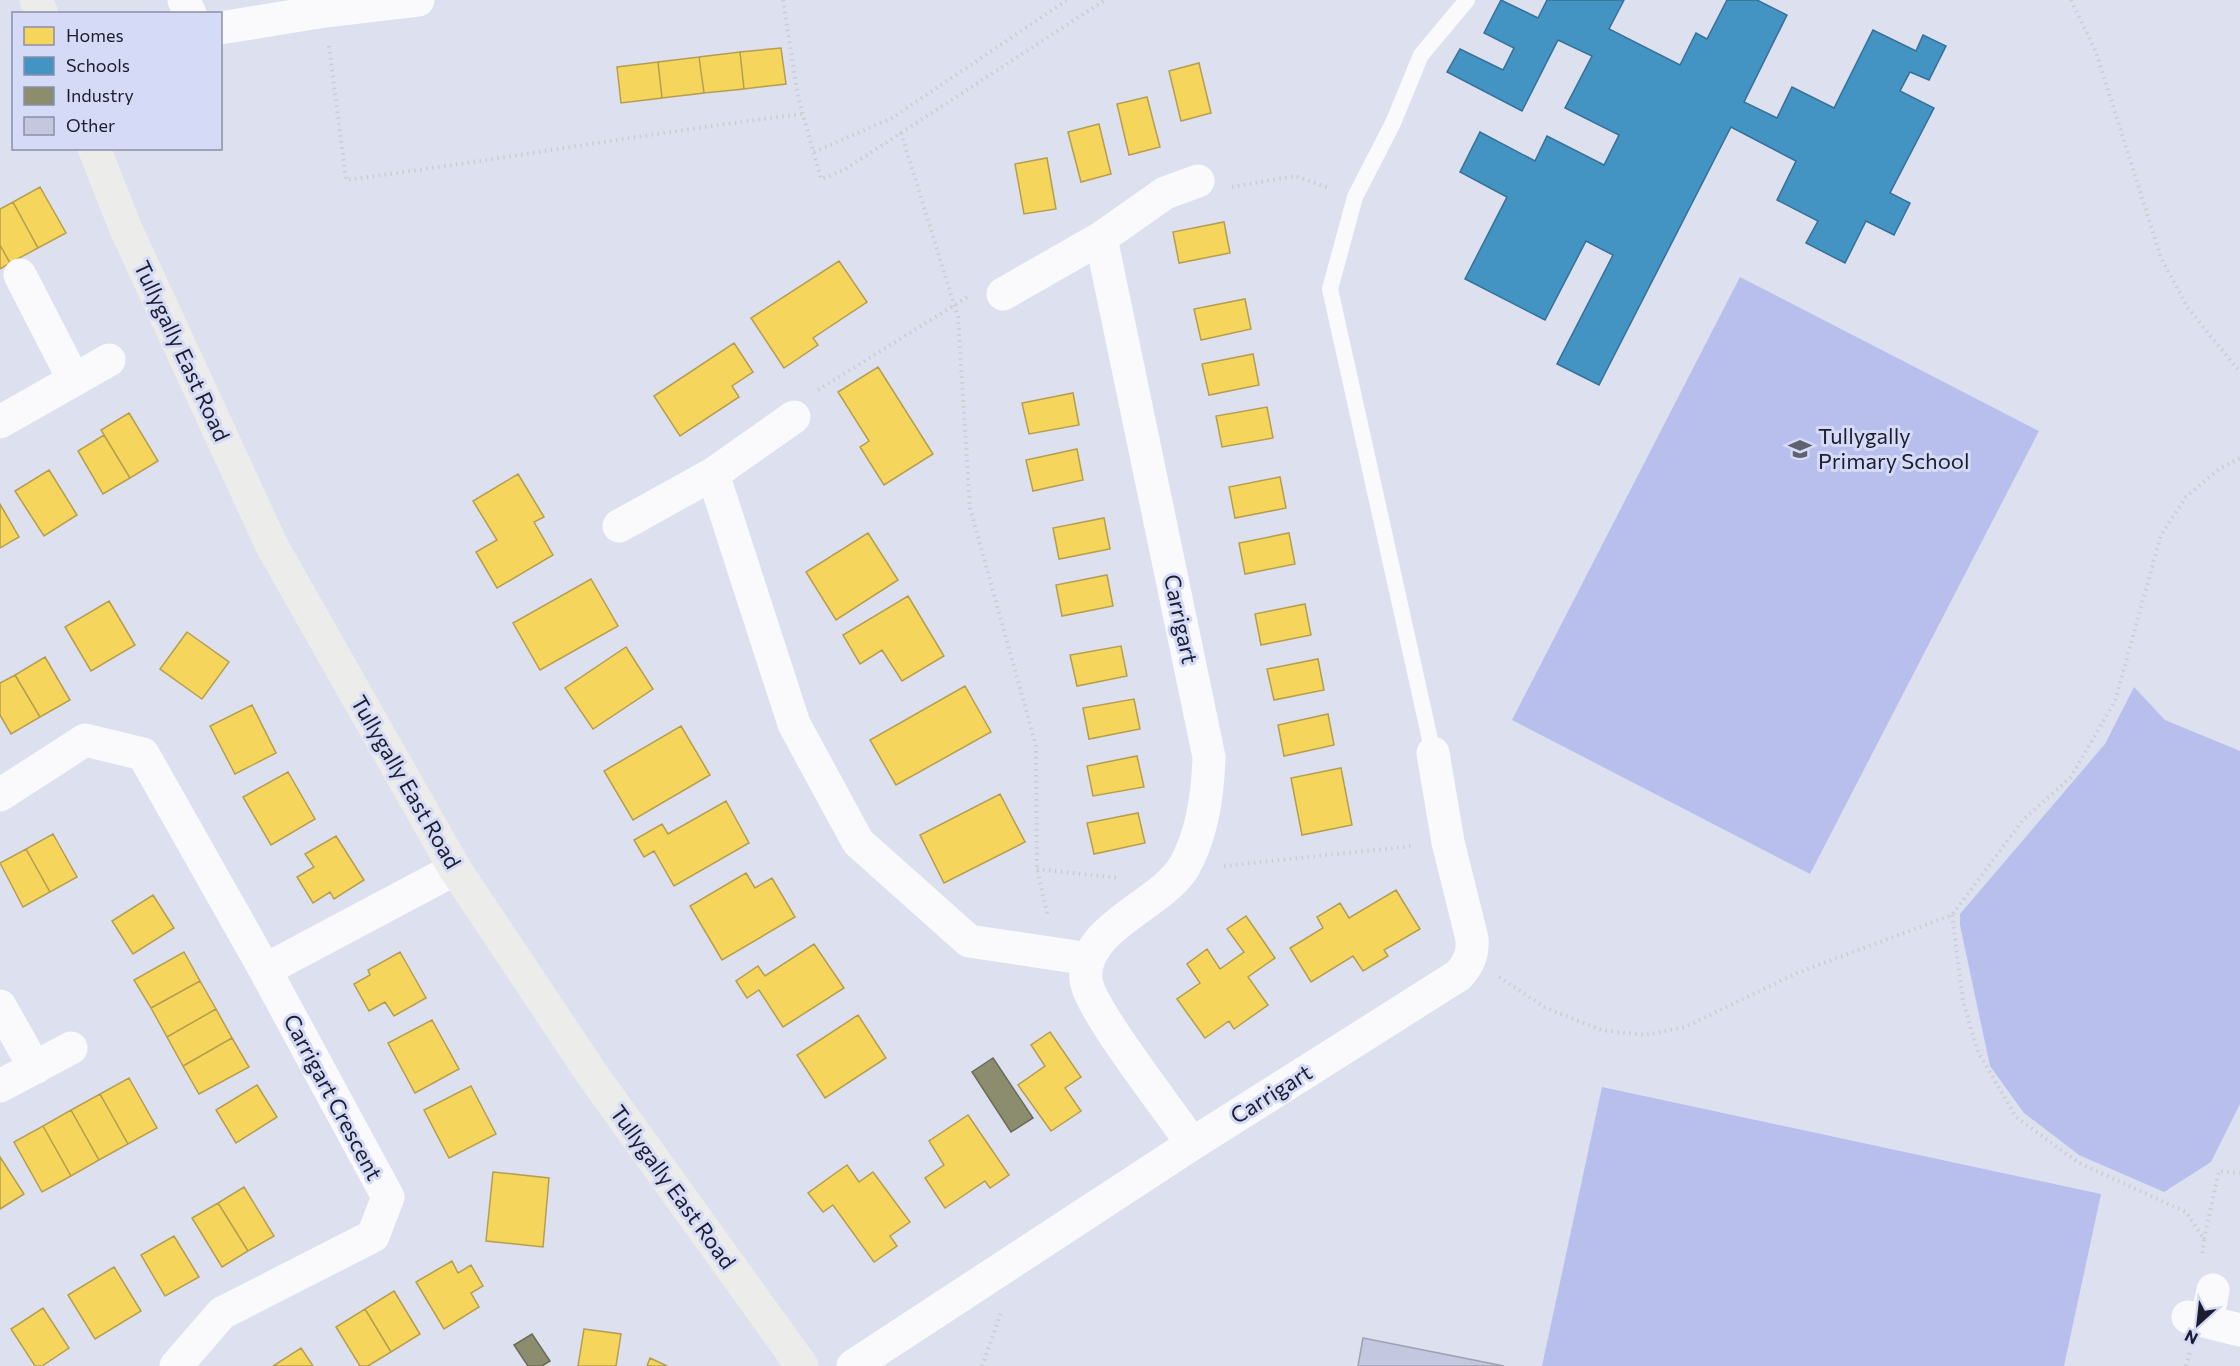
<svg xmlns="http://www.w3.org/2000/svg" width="2240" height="1366" font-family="Commissioner,sans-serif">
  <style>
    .green { fill: #b8bfed }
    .homes { fill: #f6d55c; stroke: #b59e4e; stroke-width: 1.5 }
    .schools { fill: #4393c3; stroke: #377097; stroke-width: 1.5 }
    .industry { fill: #8c8c6e; stroke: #6a6b5b; stroke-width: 1.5 }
    .building { fill: #c3c7df; stroke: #9ea1af; stroke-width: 1.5 }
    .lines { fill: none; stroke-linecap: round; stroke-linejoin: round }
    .path { stroke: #ccccd1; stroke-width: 4; stroke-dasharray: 1.5 4.5; stroke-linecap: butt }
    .lane { stroke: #fafafd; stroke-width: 16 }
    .street { stroke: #fafafd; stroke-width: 33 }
    .secondary { stroke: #ececea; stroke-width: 33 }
    .labels { text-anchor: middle; stroke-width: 6; stroke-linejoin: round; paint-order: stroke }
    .street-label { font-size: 22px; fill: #1c1e2f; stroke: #d5dbf7 }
    .poi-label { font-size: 22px; fill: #1c1e2f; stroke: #d5dbf7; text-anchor: start }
  </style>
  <rect width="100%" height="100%" fill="#dde0ef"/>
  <!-- green -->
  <path class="green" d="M1740 277 2039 431 1810 874 1512 720Z
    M2134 687 2165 720 2240 751V1104L2211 1162 2164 1192 2079 1155 2024 1113 1990 1066 1960 925V914L2105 744Z
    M1602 1087 2101 1194 2064 1366H1542Z"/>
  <!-- homes -->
  <path class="homes" d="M781 48 786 84 744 89 740 52Z
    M740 52 744 89 704 93 699 57Z
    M699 57 704 93 662 98 658 62Z
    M658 62 662 98 621 103 617 67Z
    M1199 63 1211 113 1181 121 1169 71Z
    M1147 97 1160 147 1129 155 1117 104Z
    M1099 124 1111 174 1081 182 1068 132Z
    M1047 158 1056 209 1024 214 1015 164Z
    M40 187 66 233 38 248 13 202Z
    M13 202 38 248 10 263 0 245V209Z
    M1224 222 1230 253 1179 263 1173 232Z
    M0 245 10 263 0 269Z
    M839 261 867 302 813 338 818 345 784 368 751 318Z
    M1245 299 1251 329 1201 340 1194 309Z
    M734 343 753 372 732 386 739 397 680 436 654 396Z
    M1253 354 1259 385 1209 395 1202 364Z
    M878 367 933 454 884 485 860 447 869 441 838 392Z
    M1073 393 1079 425 1029 434 1022 403Z
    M1267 407 1273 438 1222 447 1216 416Z
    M129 413 158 461 130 478 101 430Z
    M104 435 130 478 103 494 78 451Z
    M1077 449 1083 480 1033 491 1026 460Z
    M49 470 77 515 44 536 15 491Z
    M518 474 544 517 534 522 553 555 497 588 476 552 497 540 473 501Z
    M1280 477 1286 508 1235 518 1229 487Z
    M0 504 19 537 0 548Z
    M1104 518 1110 549 1059 559 1053 528Z
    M868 533 898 580 836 620 806 572Z
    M1289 533 1295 564 1245 574 1239 543Z
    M1107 575 1113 606 1062 616 1056 585Z
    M591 579 618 626 540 670 513 623Z
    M908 596 944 656 902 681 882 650 860 664 843 635Z
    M109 601 135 645 91 671 65 627Z
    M1305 604 1311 635 1261 645 1255 614Z
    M187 632 229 662 202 699 160 669Z
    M1121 646 1127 676 1077 686 1070 655Z
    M626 647 653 689 593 729 565 688Z
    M45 657 70 700 40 717 15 675Z
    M1318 659 1324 690 1274 700 1267 669Z
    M15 675 40 717 11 734 0 715V683Z
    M965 686 991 732 896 785 870 740Z
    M1134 699 1140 729 1089 739 1083 708Z
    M252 705 276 753 235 774 210 726Z
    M1328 714 1334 745 1284 756 1278 725Z
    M681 726 710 775 633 820 604 771Z
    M1137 756 1144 787 1093 796 1087 766Z
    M1341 768 1352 825 1302 835 1291 778Z
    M288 772 315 819 271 845 243 797Z
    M1000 794 1025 842 944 883 920 835Z
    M726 801 749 843 674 886 654 851 644 857 634 840 662 824 668 834Z
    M1138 813 1145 843 1094 854 1087 823Z
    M53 834 77 877 50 892 26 849Z
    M336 836 364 880 334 899 330 892 313 903 297 877 314 867 305 854Z
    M26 849 50 892 23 907 0 863Z
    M746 873 755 888 772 878 795 917 722 960 690 906Z
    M1396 890 1420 929 1384 950 1388 956 1363 971 1353 956 1311 982 1290 948 1323 928 1317 917 1340 903 1349 918Z
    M153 895 174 928 133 954 112 921Z
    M1246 916 1275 958 1248 977 1268 1005 1234 1029 1229 1021 1205 1038 1177 999 1200 983 1187 964 1207 949 1220 969 1244 952 1227 929Z
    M814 944 844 988 783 1027 759 990 747 998 736 981 758 966 765 976Z
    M184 952 200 981 151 1008 134 980Z
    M400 952 426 998 394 1016 385 1002 369 1011 354 984 370 975 368 970Z
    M200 981 216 1009 167 1037 151 1008Z
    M216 1009 232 1038 183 1066 167 1037Z
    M858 1015 886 1058 825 1098 797 1055Z
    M432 1020 459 1069 415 1093 388 1043Z
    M1050 1032 1081 1077 1065 1088 1081 1111 1051 1131 1018 1085 1045 1066 1031 1045Z
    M232 1038 249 1067 199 1094 183 1066Z
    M129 1078 157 1128 128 1144 100 1094Z
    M257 1085 277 1117 236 1143 216 1110Z
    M471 1086 496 1134 449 1158 424 1110Z
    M100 1094 128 1144 99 1160 71 1110Z
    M71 1110 99 1160 71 1176 43 1126Z
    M968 1115 1009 1175 990 1188 985 1181 945 1208 925 1178 944 1165 929 1141Z
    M43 1126 71 1176 42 1192 14 1142Z
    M0 1157 24 1194 0 1209Z
    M847 1165 859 1182 873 1172 910 1222 890 1236 897 1246 874 1262 833 1205 823 1212 808 1193Z
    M493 1172 549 1178 543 1247 486 1241Z
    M244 1187 274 1236 248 1251 218 1203Z
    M218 1203 248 1251 222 1267 192 1218Z
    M174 1236 199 1277 165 1296 141 1255Z
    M452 1261 458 1273 471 1265 483 1286 471 1293 479 1307 444 1329 416 1282Z
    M114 1267 141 1311 95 1339 68 1295Z
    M394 1291 420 1334 391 1352 365 1309Z
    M43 1308 69 1348 42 1366H35L11 1329Z
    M365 1309 391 1352 368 1366H360L336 1327Z
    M584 1329 621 1334 616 1366H578Z
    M301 1348 313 1366H273Z
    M650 1358 667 1366H647Z"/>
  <!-- schools -->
  <path class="schools" d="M1501 0 1538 18 1547 0H1624L1609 29 1680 65 1696 33 1707 39 1727 0H1757L1787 15 1744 102 1777 118 1792 87 1834 108 1873 30 1916 51 1923 35 1946 46 1929 80 1910 72 1900 91 1934 108 1890 193 1910 203 1894 235 1866 221 1845 263 1806 243 1818 221 1777 200 1796 161 1731 127 1599 385 1557 364 1613 255 1586 241 1545 320 1465 279 1507 197 1460 172 1480 132 1535 161 1547 136 1604 165 1619 135 1565 108 1592 56 1558 40 1522 111 1447 72 1460 49 1503 70 1514 48 1484 33Z"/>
  <!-- industry -->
  <path class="industry" d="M993 1058 1033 1118 1011 1132 972 1072Z
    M532 1334 550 1361 542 1366H528L514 1345Z"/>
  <!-- building -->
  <path class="building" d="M1363 1338 1504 1366H1358Z"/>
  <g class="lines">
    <!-- path -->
    <path class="path" d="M783 0 798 97 821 179 844 170 1105 0
      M2071 0 2096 52 2161 258 2188 308 2240 372
      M329 46 346 180C498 160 649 133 802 114
      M901 133 958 317 970 508 1036 746 1037 869 1048 917
      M814 152 892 118 1067 0
      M1232 187 1295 176 1329 188
      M818 390 969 296
      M1224 866 1413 846
      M1037 869 1119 878
      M1952 915 1963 1001 1978 1052 2016 1117 2079 1163 2186 1212 2204 1239 2202 1257
      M1499 977 1546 1008 1601 1030 1645 1035 1685 1027 1797 973 1952 915 2023 820 2071 777 2115 701 2161 535 2186 497 2219 469 2240 458
      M2204 1239 2219 1171 2240 1173
      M982 1366 1001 1313
      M2186 1366 2190 1352"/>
    <!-- lane -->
    <path class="lane" d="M1433 753 1330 289 1355 197 1393 123 1421 55 1467 0"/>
    <!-- street -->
    <path class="street" d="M184 0 190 14
      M220 28 325 11 418 0
      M20 275 74 380
      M1003 294 1101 238
      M794 417 713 474 794 724 858 842 969 941 1089 959
      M0 422 109 360
      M619 526 713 474
      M0 795 85 740 143 754 265 970 388 1197 373 1236 222 1313 176 1366
      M265 970 455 869
      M0 1006 35 1068
      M0 1086 71 1048
      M1192 1144C1172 1113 1089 1009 1086 980 1081 928 1160 906 1184 867 1202 835 1208 793 1209 757L1101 238 1165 193 1198 181
      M2188 1317 2240 1330
      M2207 1321 2213 1290
      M853 1366 1192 1144 1459 975C1469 963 1473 954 1472 939L1448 842 1433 753"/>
    <!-- secondary -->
    <path class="secondary" d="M36 0 42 14
      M94 148 125 227 272 546 455 869 594 1077 802 1366"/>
  </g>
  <!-- icons -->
  <defs>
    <g id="school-bare" transform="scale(1.8)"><path d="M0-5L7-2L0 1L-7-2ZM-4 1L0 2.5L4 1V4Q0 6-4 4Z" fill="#606272" stroke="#d5dbf7" stroke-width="2.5" paint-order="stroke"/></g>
  </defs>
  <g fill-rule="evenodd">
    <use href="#school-bare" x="1800" y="449"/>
  </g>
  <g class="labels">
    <!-- street labels -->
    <g class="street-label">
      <text transform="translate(182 351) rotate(65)" y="8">Tullygally East Road</text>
      <text transform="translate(1181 619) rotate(78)" y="8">Carrigart</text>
      <text transform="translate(406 782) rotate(60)" y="8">Tullygally East Road</text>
      <text transform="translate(1271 1094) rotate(-32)" y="8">Carrigart</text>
      <text transform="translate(333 1097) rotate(62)" y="8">Carrigart Crescent</text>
      <text transform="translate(673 1187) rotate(54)" y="8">Tullygally East Road</text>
    </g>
    <!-- poi labels -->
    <g class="poi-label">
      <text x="1818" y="444">Tullygally<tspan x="1818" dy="25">Primary School</tspan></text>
    </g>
  </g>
  <!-- legend -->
  <rect x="12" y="12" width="210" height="138" fill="#d5dbf7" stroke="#8b8fa7" stroke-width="1.5"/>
  <rect x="24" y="27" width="30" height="18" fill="#f6d55c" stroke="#8b8fa7" stroke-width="1.5"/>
  <text x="66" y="42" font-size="18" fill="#1c1e2f">Homes</text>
  <rect x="24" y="57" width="30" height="18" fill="#4393c3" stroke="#8b8fa7" stroke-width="1.5"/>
  <text x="66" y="72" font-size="18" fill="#1c1e2f">Schools</text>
  <rect x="24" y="87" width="30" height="18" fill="#8c8c6e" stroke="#8b8fa7" stroke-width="1.5"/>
  <text x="66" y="102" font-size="18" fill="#1c1e2f">Industry</text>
  <rect x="24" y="117" width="30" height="18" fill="#c3c7df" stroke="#8b8fa7" stroke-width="1.5"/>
  <text x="66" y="132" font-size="18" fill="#1c1e2f">Other</text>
  <!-- north arrow -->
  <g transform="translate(2198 1324) rotate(207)" stroke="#d5dbf7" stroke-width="4.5" paint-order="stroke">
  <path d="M0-4.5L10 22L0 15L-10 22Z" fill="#1c1e2f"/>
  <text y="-9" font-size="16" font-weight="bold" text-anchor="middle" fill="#1c1e2f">N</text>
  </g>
</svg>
